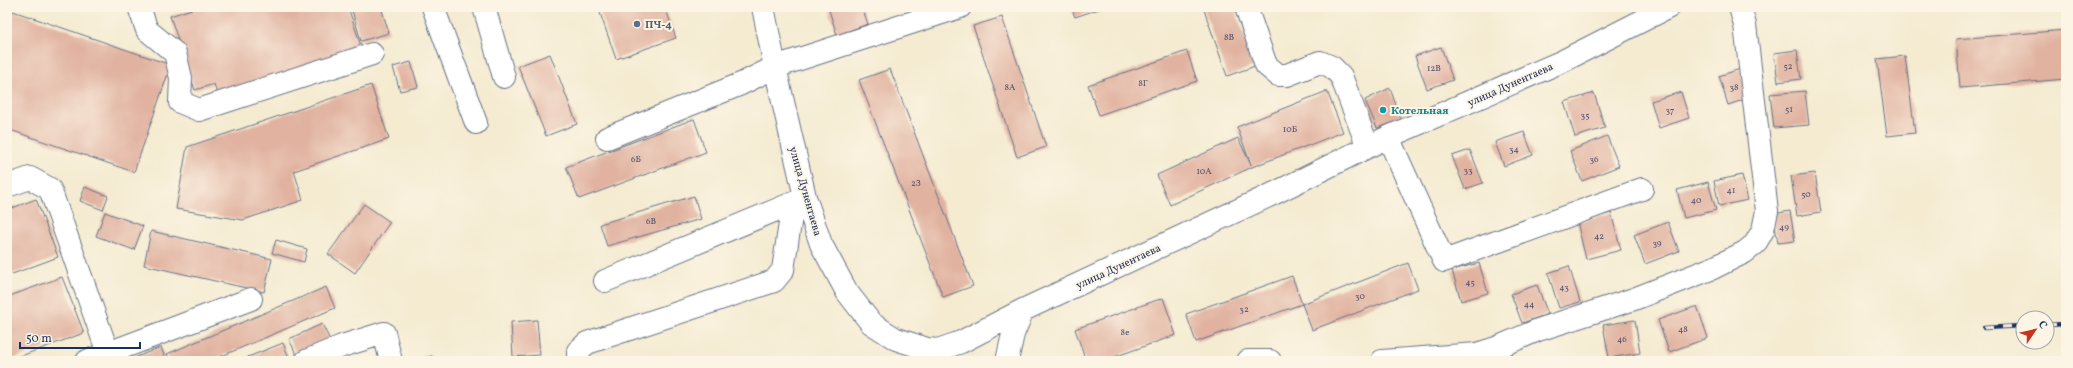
<svg xmlns="http://www.w3.org/2000/svg" width="2073" height="368" font-family="Vollkorn,serif">
  <style>
    .building { fill: #e1b2a0 }
    .lines { fill: none; stroke-linecap: round; stroke-linejoin: round }
    .minor-casing { stroke: #677186; stroke-width: 24 }
    .minor { stroke: #fff; stroke-width: 22 }
    .rail-casing { stroke: #1b2f5e; stroke-width: 4.5 }
    .rail { stroke: #fcf5e5; stroke-width: 3; stroke-dasharray: 9; stroke-linecap: butt }
    .service-dot { fill: #5c6f8a; stroke: #fcf5e5; stroke-width: 1.5 }
    .culture-dot { fill: #0f9aa8; stroke: #fcf5e5; stroke-width: 1.5 }
    .labels { text-anchor: middle; stroke-width: 4; stroke-linejoin: round; paint-order: stroke }
    .number-label { font-size: 9px; fill: #4c506e }
    .service-label { font-size: 11px; font-weight: bold; fill: #4e5e75; stroke: #fcf5e5; text-anchor: start }
    .street-label { font-size: 11px; fill: #1b2f5e; stroke: #fcf5e5 }
    .culture-label { font-size: 11px; font-weight: bold; fill: #0d838f; stroke: #fcf5e5; text-anchor: start }
  </style>
  <rect width="100%" height="100%" fill="#fcf5e5"/>
  <filter id="ink" filterUnits="userSpaceOnUse"><feTurbulence type="fractalNoise" baseFrequency=".025" numOctaves="2"/><feDisplacementMap in="SourceGraphic" scale="8" xChannelSelector="R" yChannelSelector="G"/><feConvolveMatrix kernelMatrix="1 2 1 2 8 2 1 2 1" color-interpolation-filters="sRGB"/></filter>
  <filter id="wash" filterUnits="userSpaceOnUse"><feTurbulence type="fractalNoise" baseFrequency=".012" numOctaves="4" result="noise"/><feDisplacementMap in="SourceGraphic" scale="16" xChannelSelector="R" yChannelSelector="G"/><feGaussianBlur stdDeviation="0.9" result="paint"/><feColorMatrix in="noise" values="0 0 0 0 0 0 0 0 0 0 0 0 0 0 0 0 0 1.4 0 .05"/><feComposite in="paint" operator="in"/></filter>
  <g filter="url(#wash)">
    <rect width="100%" height="100%" fill="#f4ebd1"/>
    <g id="blocks">
      <!-- building -->
      <path class="building" d="M198 7H348L362 49 218 97 214 84 195 90 170 16Z
        M351 7H381L389 33 361 41Z
        M598 7H642L643 9 649 7H665L676 38 616 59Z
        M828 7H862L868 24 837 35Z
        M1071 7H1105L1075 17Z
        M1203 7H1234L1255 66 1227 76Z
        M7 9 171 65 134 172 7 129Z
        M1002 17 1046 147 1017 157 973 26Z
        M2066 30V79L1960 88 1956 39Z
        M1441 47 1453 80 1427 89 1415 56Z
        M1797 50 1801 79 1778 82 1774 53Z
        M1187 51 1197 81 1099 115 1088 85Z
        M550 54 577 124 546 136 518 66Z
        M1905 56 1915 133 1887 136 1877 59Z
        M411 62 418 87 400 91 393 67Z
        M890 69 973 286 943 297 859 80Z
        M1740 69 1749 98 1728 105 1719 76Z
        M371 85 389 139 294 171 303 200 243 220 176 209 187 147Z
        M1390 88 1401 120 1377 128 1365 100Z
        M1327 91 1343 132 1252 167 1170 205 1157 175 1238 138 1251 165 1237 127Z
        M1805 91 1809 125 1774 128 1770 94Z
        M1681 92 1689 118 1659 128 1651 101Z
        M1594 93 1605 128 1575 137 1564 102Z
        M694 119 706 152 579 199 566 167Z
        M1524 132 1533 155 1504 166 1495 142Z
        M1607 136 1619 166 1582 181 1570 151Z
        M1470 150 1483 183 1465 189 1452 156Z
        M1815 173 1821 212 1797 216 1791 176Z
        M1742 175 1748 200 1719 206 1714 181Z
        M1708 182 1716 210 1684 218 1677 190Z
        M85 187 108 196 103 210 80 201Z
        M694 196 701 219 607 246 600 224Z
        M36 199 58 257 7 276V210Z
        M364 204 390 222 355 273 328 254Z
        M1790 211 1795 241 1778 243 1773 214Z
        M105 212 143 226 134 250 96 236Z
        M1611 213 1621 250 1586 259 1577 222Z
        M1668 222 1679 251 1645 264 1634 235Z
        M151 231 272 259 264 292 144 265Z
        M276 240 307 249 304 262 272 253Z
        M1408 263 1418 289 1312 330 1302 304Z
        M1479 263 1488 293 1461 301 1452 270Z
        M1569 266 1580 302 1559 308 1548 273Z
        M1292 276 1302 304 1196 342 1186 314Z
        M62 277 84 333 7 361V297Z
        M1537 285 1548 314 1522 323 1511 294Z
        M326 287 335 308 210 361H170L167 354Z
        M1163 298 1176 335 1103 361H1086L1075 329Z
        M1697 306 1708 338 1669 352 1658 320Z
        M537 320 540 355 513 357 511 322Z
        M1635 320 1640 353 1609 358 1603 325Z
        M322 324 330 340 297 356 289 339Z
        M283 343 290 360 249 361 248 357Z
        M161 347 166 361H127Z
        M432 356 433 361H413V360Z"/>
    </g>
  </g>
  <g filter="url(#ink)">
    <use href="#blocks" fill-opacity="0" stroke="#677186" stroke-width="1"/>
    <g class="lines">
      <!-- minor casing -->
      <g class="minor-casing">
        <path id="minor" d="M139 7 147 30 175 53 181 78 180 102 199 110 372 54
          M433 7 476 123
          M484 7 504 77
          M763 7 775 67 805 197 821 244 847 292 871 323 896 339 927 349 938 350 961 342 1023 310 1275 193 1388 137 1563 61 1669 7
          M1246 7 1266 65 1278 75H1287L1320 62 1332 67 1341 76 1368 147
          M1388 137 1444 261 1642 189
          M607 138 741 84 775 67 960 7
          M7 186 30 178 50 189 108 353
          M605 281 793 203
          M87 361 251 299
          M306 361 342 346 384 333 391 361
          M578 361V351L587 343 774 281 783 270 793 203 805 197
          M1007 361 1013 334 1023 310
          M1248 361H1270
          M1382 361 1477 354 1496 348 1538 330 1634 299 1713 268 1745 252 1755 244 1763 230 1767 211 1745 25 1740 7"/>
      </g>
      <!-- minor -->
      <use href="#minor" class="minor"/>
      <!-- rail casing -->
      <g class="rail-casing">
        <path id="rail" d="M2047 325 2066 324
          M1984 328 2023 326"/>
      </g>
      <!-- rail -->
      <use href="#rail" class="rail"/>
    </g>
  </g>
  <!-- markers -->
  <circle class="service-dot" cx="637" cy="24" r="4"/>
  <circle class="culture-dot" cx="1383" cy="110" r="4"/>
  <g class="labels">
    <!-- number labels -->
    <g class="number-label">
      <text x="1229" y="40">8В</text>
      <text x="1788" y="69">52</text>
      <text x="1434" y="71">12В</text>
      <text x="1143" y="86">8Г</text>
      <text x="1010" y="90">8А</text>
      <text x="1734" y="90">38</text>
      <text x="1789" y="112">51</text>
      <text x="1670" y="113">37</text>
      <text x="1585" y="118">35</text>
      <text x="1290" y="132">10Б</text>
      <text x="1514" y="152">34</text>
      <text x="636" y="162">6Б</text>
      <text x="1594" y="162">36</text>
      <text x="1468" y="173">33</text>
      <text x="1204" y="174">10А</text>
      <text x="916" y="186">2З</text>
      <text x="1731" y="193">41</text>
      <text x="1806" y="197">50</text>
      <text x="1696" y="203">40</text>
      <text x="651" y="224">6В</text>
      <text x="1784" y="230">49</text>
      <text x="1599" y="239">42</text>
      <text x="1657" y="246">39</text>
      <text x="1470" y="285">45</text>
      <text x="1564" y="290">43</text>
      <text x="1360" y="299">30</text>
      <text x="1529" y="307">44</text>
      <text x="1244" y="312">32</text>
      <text x="1683" y="332">48</text>
      <text x="1125" y="335">8е</text>
      <text x="1622" y="342">46</text>
    </g>
    <!-- service labels -->
    <g class="service-label">
      <text x="645" y="28">ПЧ-4</text>
    </g>
    <!-- street labels -->
    <g class="street-label">
      <text transform="translate(1510 84) rotate(-24)" y="4">улица Дунентаева</text>
      <text transform="translate(806 191) rotate(74)" y="4">улица Дунентаева</text>
      <text transform="translate(1118 266) rotate(-25)" y="4">улица Дунентаева</text>
    </g>
    <!-- culture labels -->
    <g class="culture-label">
      <text x="1391" y="114">Котельная</text>
    </g>
  </g>
  <!-- margin -->
  <rect width="2073" height="368" fill="none" stroke="#fcf5e5" stroke-width="24"/>
  <!-- north arrow -->
  <g transform="translate(2035 330) rotate(55)"><circle r="19" fill="#fcf5e5" stroke="#a2a6af"/>
  <path d="M0-3L7 15L0 10L-7 15Z" fill="#c8321e"/>
  <text y="-6" font-size="11" font-weight="bold" text-anchor="middle" fill="#1b2f5e">С</text>
  </g>
  <!-- scale -->
  <path d="M20 342v6h120v-6" fill="none" stroke="#1b2f5e" stroke-width="2"/>
  <text x="26" y="342" font-size="12" fill="#1b2f5e" stroke="#fcf5e5" stroke-width="3" paint-order="stroke">50 m</text>
</svg>
